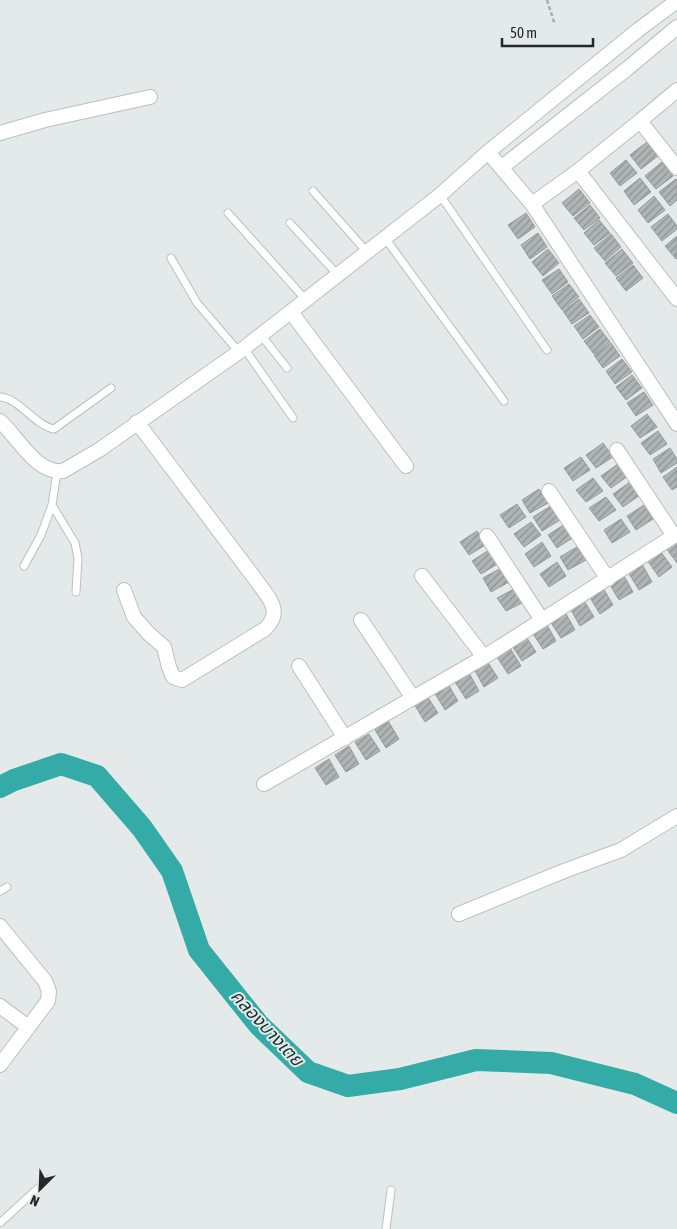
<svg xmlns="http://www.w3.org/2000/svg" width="677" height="1229" font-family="'Asap Condensed','Noto Sans Thai',sans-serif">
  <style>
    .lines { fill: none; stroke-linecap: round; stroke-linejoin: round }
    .river { stroke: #35aba7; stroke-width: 22 }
    .building { fill: url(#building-hatch); stroke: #979c9c }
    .service-casing { stroke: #bac0c0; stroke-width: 9 }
    .minor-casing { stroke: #bac0c0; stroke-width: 16 }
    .path { stroke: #a9aead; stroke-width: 2.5; stroke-dasharray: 4 2.5; stroke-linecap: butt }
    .service { stroke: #fff; stroke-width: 7 }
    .minor { stroke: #fff; stroke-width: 14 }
    .labels { text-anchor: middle; stroke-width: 4; stroke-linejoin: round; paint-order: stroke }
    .water-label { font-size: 18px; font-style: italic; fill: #193331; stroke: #e4eae9 }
  </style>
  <defs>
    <pattern id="building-hatch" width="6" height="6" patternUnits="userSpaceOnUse" patternTransform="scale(1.25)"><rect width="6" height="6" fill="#afb4b4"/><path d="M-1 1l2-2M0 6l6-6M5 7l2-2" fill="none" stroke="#8e9292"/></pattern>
  </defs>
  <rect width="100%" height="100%" fill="#e4eae9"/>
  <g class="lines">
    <!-- river -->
    <path class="river" d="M0 787 14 780 61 764 97 776 142 828 172 871 199 950 259 1025 308 1072 348 1086 400 1079 476 1060 551 1063 635 1084 677 1103"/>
  </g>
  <!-- building -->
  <path class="building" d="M647 142 658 156 641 169 630 155Z
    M626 160 637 173 620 186 610 173Z
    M662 162 673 176 656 189 645 176Z
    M640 178 651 192 634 205 624 191Z
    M676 179 677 181V200L670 206 659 192Z
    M579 189 590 203 573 216 562 203Z
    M654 196 665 210 648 223 638 210Z
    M590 205 600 218 584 230 574 218Z
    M526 213 535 227 518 239 508 225Z
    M668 214 677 226V229L662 241 651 227Z
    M599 220 610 233 594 245 584 233Z
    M538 233 547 247 530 259 521 245Z
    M611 234 621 247 605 261 594 248Z
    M677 236V258L676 259 665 246Z
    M548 249 559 263 543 276 532 262Z
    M622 249 633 263 616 276 605 263Z
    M633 265 643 278 626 291 616 278Z
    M559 269 568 282 552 294 542 280Z
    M569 284 579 297 562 310 552 296Z
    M579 299 589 313 572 324 563 311Z
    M590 315 599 327 583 339 574 326Z
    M600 329 610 342 594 354 584 341Z
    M611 343 620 356 603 368 594 355Z
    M622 359 632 372 615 384 606 371Z
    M632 375 642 388 626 400 616 387Z
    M644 392 653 405 636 416 627 403Z
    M647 414 657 427 640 438 631 426Z
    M658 431 667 444 650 455 641 443Z
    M603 443 613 457 596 468 586 455Z
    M670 448 677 459V463L661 473 653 459Z
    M581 457 590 470 573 481 564 468Z
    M618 464 628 476 611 488 601 476Z
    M677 467V487L672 490 663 477Z
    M593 478 603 491 586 502 576 490Z
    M630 482 640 495 623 507 613 494Z
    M539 489 548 503 530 513 522 500Z
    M606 497 616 510 599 521 589 508Z
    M517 504 526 517 509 528 500 515Z
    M644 505 653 519 636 530 627 516Z
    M551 506 560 520 542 531 533 517Z
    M621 519 630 532 612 543 604 530Z
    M531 522 541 535 524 547 514 534Z
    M565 524 574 537 557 548 548 535Z
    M477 531 487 544 469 555 460 542Z
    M677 540V563L666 548Z
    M542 542 551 556 534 567 525 554Z
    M577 547 586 560 568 570 560 557Z
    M489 550 499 563 481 574 472 561Z
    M660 551 672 567 659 577 647 560Z
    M557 562 566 576 549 587 540 574Z
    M642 564 652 582 639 590 628 572Z
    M501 568 509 582 491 592 483 578Z
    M623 574 633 592 619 600 609 583Z
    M516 588 524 602 506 611 497 598Z
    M603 588 613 605 600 614 589 596Z
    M583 599 594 617 580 626 570 608Z
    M565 612 575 630 561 638 550 621Z
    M546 623 556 641 543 649 532 632Z
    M525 635 536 652 522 661 511 644Z
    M510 648 521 666 508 674 497 657Z
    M487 661 498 678 484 687 474 669Z
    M469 673 479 691 466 699 455 682Z
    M448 684 458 701 445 710 434 692Z
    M427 696 438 713 425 722 414 704Z
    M388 721 399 739 386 748 375 730Z
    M369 734 380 751 366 760 355 742Z
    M349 746 359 764 346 772 335 755Z
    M329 759 339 777 326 785 315 768Z"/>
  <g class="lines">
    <!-- service casing -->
    <g class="service-casing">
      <path id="service" d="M313 191 367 252
        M440 195 547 350
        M228 213 306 300
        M290 223 338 275
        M385 238 504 401
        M171 258 197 303 239 352
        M261 335 287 368
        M244 348 293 418
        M0 397C19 398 34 425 54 429L111 388
        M52 505 75 543 78 558 76 592
        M24 566 41 535 52 505 57 472
        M0 891 7 887
        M0 1223 48 1179
        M386 1229 391 1190"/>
    </g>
    <!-- minor casing -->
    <g class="minor-casing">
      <path id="minor" d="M677 90 640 121 677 168
        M0 133 45 120 150 97
        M488 152 532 204 677 424
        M502 167 628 68 677 27
        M578 171 677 299
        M532 204 578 171 640 121
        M291 312 406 466
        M0 421C18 437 36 474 63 471L99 450 239 352 440 195 488 152 638 30 677 1
        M617 450 674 536
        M549 491 608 579
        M487 536 542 620
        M422 576 484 657
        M124 590 134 617 148 633 164 647 169 667 173 677 182 680 265 629C284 611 268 597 256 580L137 422
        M361 620 413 698
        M299 666 345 738
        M264 784 484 657 677 534
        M459 914 564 871 621 850 677 816
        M0 926 45 981 49 991 48 1001 0 1065
        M0 1006 28 1027"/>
    </g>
    <!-- path -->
    <path class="path" d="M547 0 555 25"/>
    <!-- service -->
    <use href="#service" class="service"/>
    <!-- minor -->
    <use href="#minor" class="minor"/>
  </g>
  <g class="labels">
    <!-- water labels -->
    <g class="water-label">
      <text transform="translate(267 1028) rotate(47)" y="6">คลองบางเตย</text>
    </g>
  </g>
  <!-- north arrow -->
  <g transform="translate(40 1189) rotate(204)" stroke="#e4eae9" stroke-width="4" paint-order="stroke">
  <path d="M0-4L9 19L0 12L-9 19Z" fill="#252828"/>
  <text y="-8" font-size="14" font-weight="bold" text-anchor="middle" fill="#252828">N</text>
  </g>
  <!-- scale -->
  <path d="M502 38v8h91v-8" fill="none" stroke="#252828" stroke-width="2.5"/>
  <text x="510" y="38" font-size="15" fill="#252828" stroke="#e4eae9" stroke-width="4" paint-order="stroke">50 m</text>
</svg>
